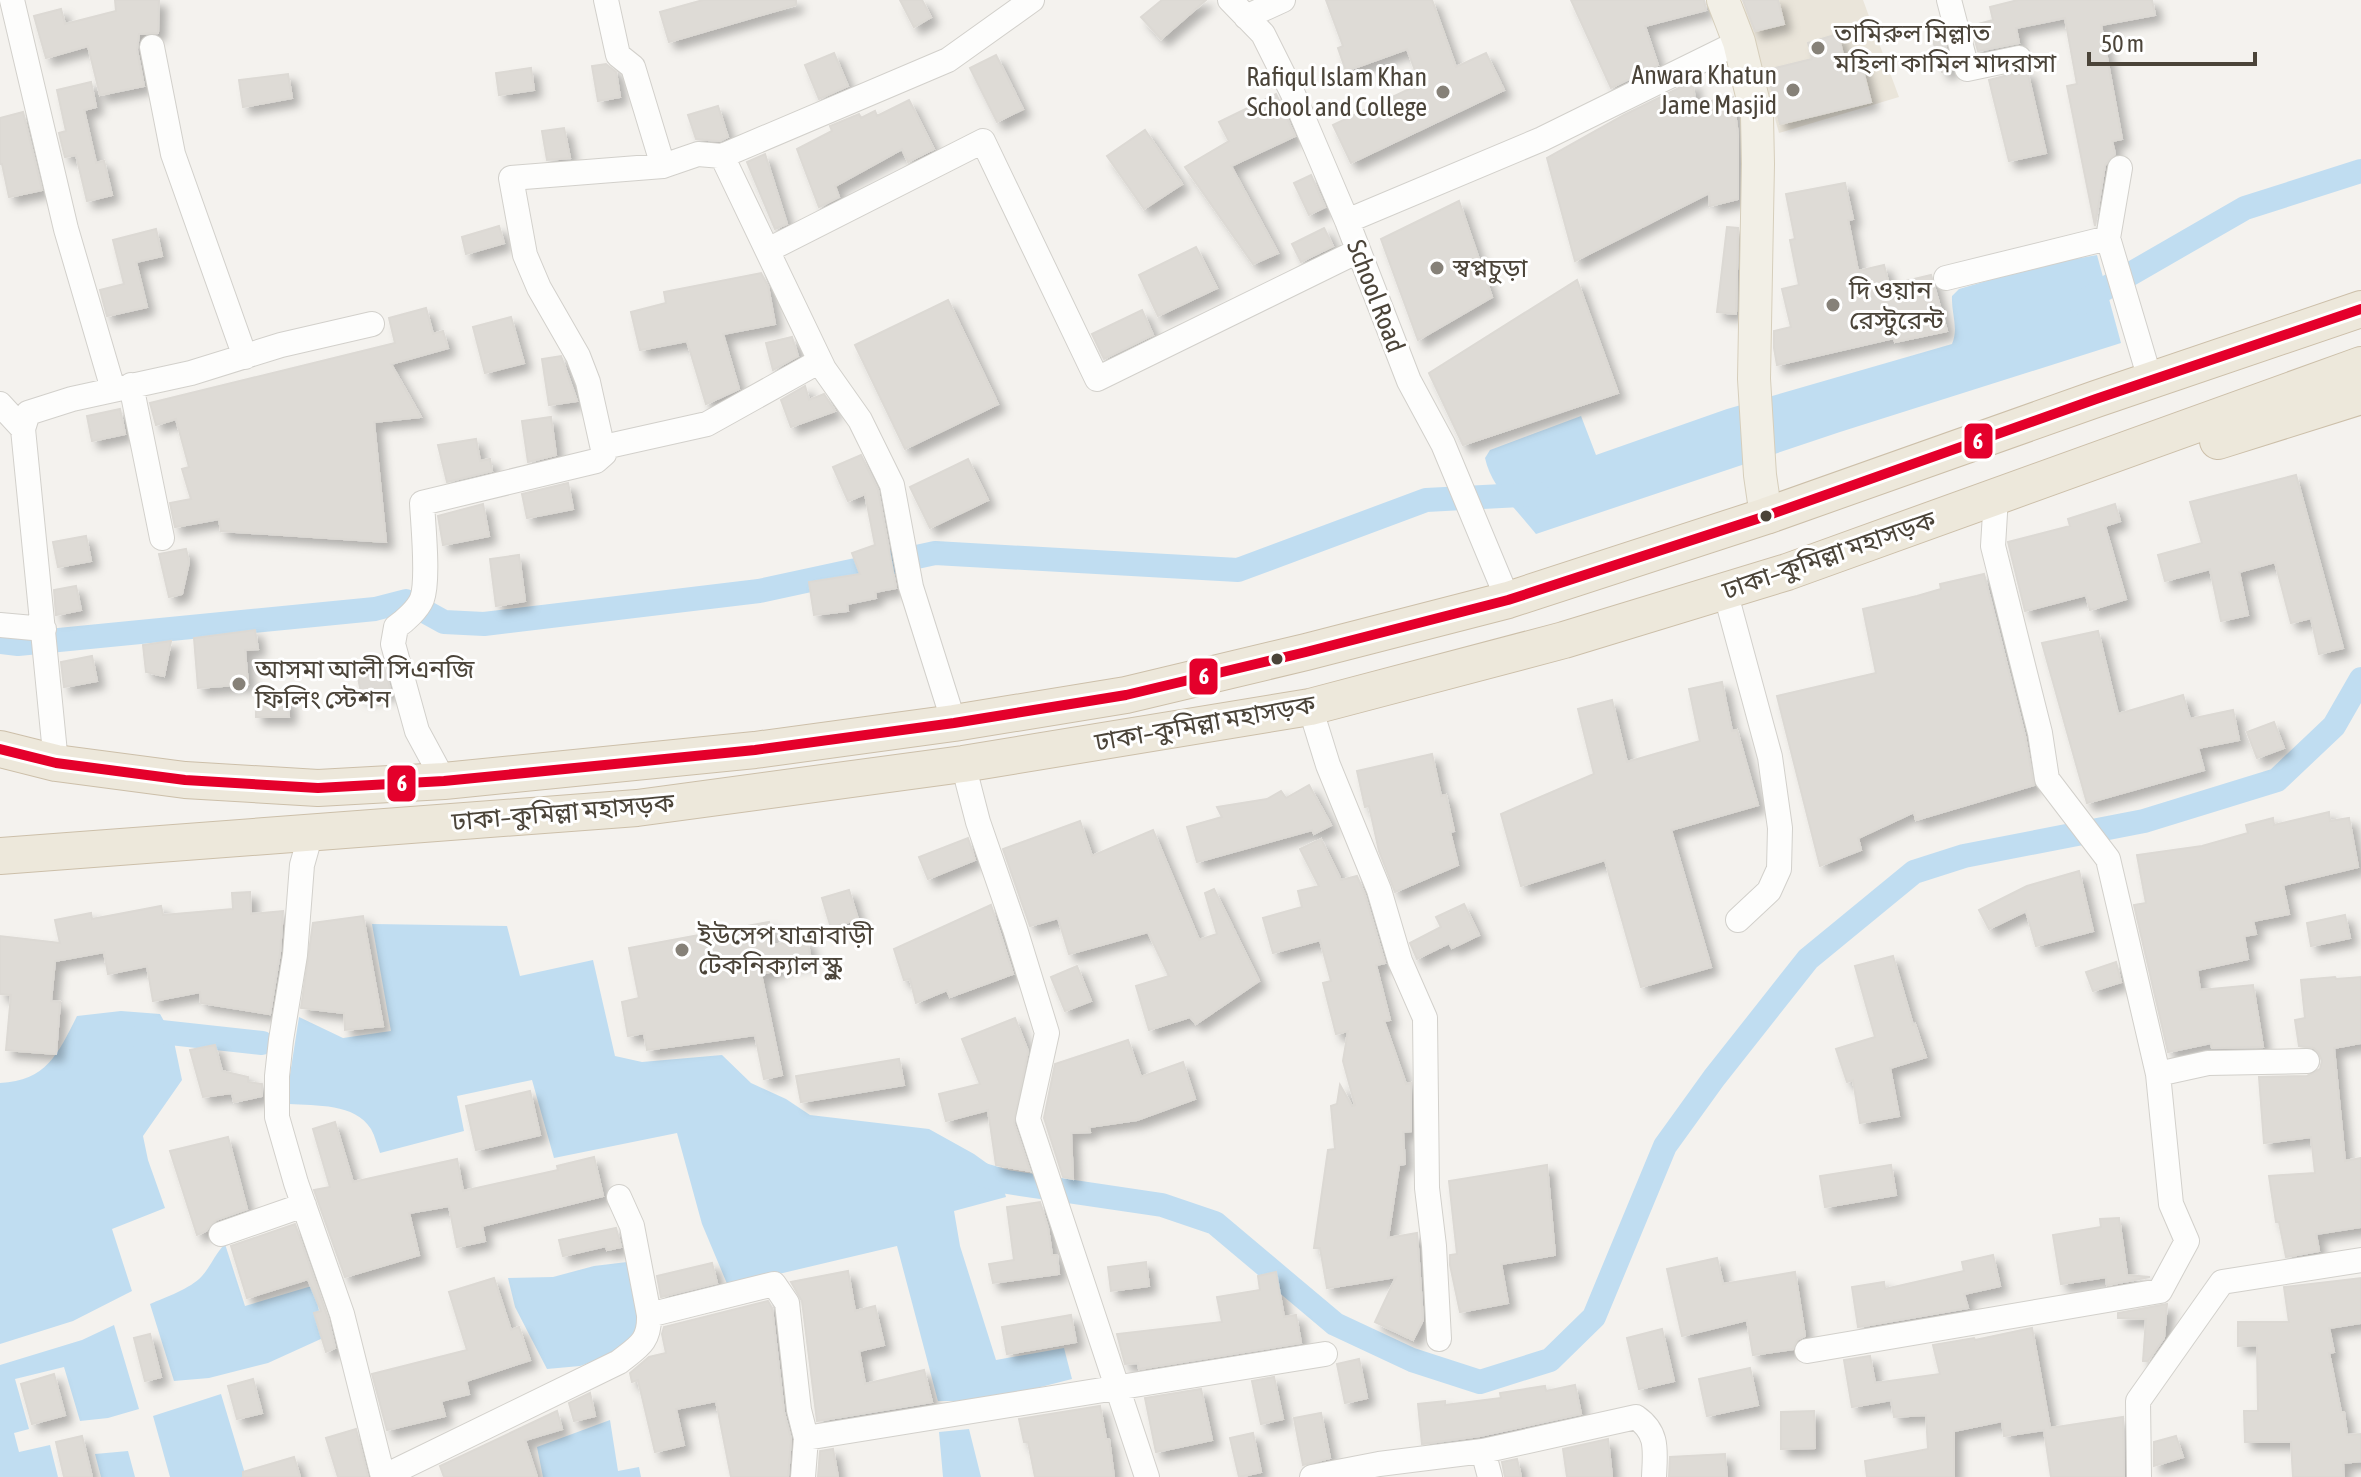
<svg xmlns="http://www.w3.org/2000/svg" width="2361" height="1477" font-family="'Asap Condensed','Noto Sans Bengali',sans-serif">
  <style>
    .education { fill: #eae5da }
    .water { fill: #c0ddf1 }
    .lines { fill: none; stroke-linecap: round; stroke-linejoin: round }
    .canal { stroke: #c0ddf1; stroke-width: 24 }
    .building { fill: #dedbd6; stroke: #dcd9d4; stroke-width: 2; filter: url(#shadow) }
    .minor-casing { stroke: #d2d0cb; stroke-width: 26 }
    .major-casing { stroke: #d6cebb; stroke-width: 34 }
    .highway-casing { stroke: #ccbfa9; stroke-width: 38 }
    .minor { stroke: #fdfdfc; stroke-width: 24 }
    .major { stroke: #f2efe6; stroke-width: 32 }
    .highway { stroke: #ede8db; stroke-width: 36 }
    .bus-1-casing { stroke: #fff; stroke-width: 16 }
    .bus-1 { stroke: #e4002b; stroke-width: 10 }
    .poi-dot { fill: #868178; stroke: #fff; stroke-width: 3 }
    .bus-dot { fill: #4b4439; stroke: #fff; stroke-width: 3 }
    .labels { text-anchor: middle; stroke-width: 6; stroke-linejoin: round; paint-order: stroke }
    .poi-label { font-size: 26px; fill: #4b4439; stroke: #fff; text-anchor: start }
    .street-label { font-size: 26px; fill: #4b4439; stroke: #fff }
    .line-badge { stroke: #fff; stroke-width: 3 }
    .badge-label { font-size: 22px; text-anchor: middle; font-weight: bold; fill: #fff }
  </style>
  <defs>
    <filter id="shadow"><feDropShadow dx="7" dy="7" stdDeviation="4" flood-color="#0004"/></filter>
  </defs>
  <rect width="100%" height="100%" fill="#f4f2ee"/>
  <!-- education -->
  <path class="education" d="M1742 0H1863L1899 97 1779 133Z"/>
  <!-- water -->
  <path class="water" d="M2097 255 2121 343 1840 432 1536 534C1518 511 1491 487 1485 458L1490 450 1581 416 1596 455 1727 409 1952 344C1959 328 1951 313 1952 296L1959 289 2042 265Z
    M372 924 507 926 520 976 593 960 615 1056 642 1062 722 1055 751 1083 786 1099 810 1115 929 1129 974 1154 999 1172 1006 1197 954 1211 960 1246 996 1360 1064 1348 1072 1379 986 1401H938L897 1246 728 1286 702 1224 677 1133 554 1158 532 1080 457 1096 464 1131 380 1153C377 1145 375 1136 371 1129 355 1103 316 1106 289 1104V1081L299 1017 343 1038 391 1031Z
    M121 1011 160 1014 173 1037 182 1080 143 1136 148 1160 165 1208 112 1229 132 1291 73 1321 0 1344V1083C46 1081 58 1054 77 1016Z
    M225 1244 245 1306 315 1285 323 1338 268 1363 209 1378 174 1381 150 1304C166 1297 190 1289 202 1276 211 1266 215 1254 225 1244Z
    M627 1262 636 1297 640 1333 626 1350 580 1366 547 1369 515 1307 508 1278 553 1277 594 1266Z
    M114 1325 139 1409 108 1418 80 1421 64 1367 15 1379 29 1429 14 1433 19 1452 50 1445 58 1477H0V1365L82 1340Z
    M221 1394 246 1477H170L153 1416Z
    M610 1420 618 1471 639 1467 641 1477H543L537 1447Z
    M969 1429 981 1477H943L939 1432Z
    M128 1451 135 1477H101L95 1454Z"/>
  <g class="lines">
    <!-- canal -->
    <path class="canal" d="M2080 303 2245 208 2361 171
      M0 642 18 644 375 609 406 601 444 622 484 624 759 591 935 553 1238 570 1426 500 1538 494
      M140 1037 152 1031 262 1043
      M970 1171 1007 1182 1162 1205 1215 1223 1335 1324 1412 1360 1480 1382 1550 1360 1594 1317 1665 1146 1714 1078 1808 959 1914 872 1964 856 2144 821 2277 780 2334 726 2361 679"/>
  </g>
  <!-- building -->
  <path class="building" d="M115 0H159L158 33 139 34 137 50 144 86 100 95 88 46 46 58 34 16 61 9 65 24 116 11Z
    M703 0H796V5L669 42 660 12Z
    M900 0H922L931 17 914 27Z
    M1162 0H1206L1161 39 1141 17Z
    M1326 0H1432L1456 67 1486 53 1504 90 1351 163 1333 125 1420 84 1407 49 1346 71 1338 48 1343 46Z
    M1571 0H1704L1706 10 1645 26 1658 65 1611 88Z
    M1743 0H1778L1784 24 1755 31Z
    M2018 0H2152L2155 15 2101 25 2122 139 2112 141 2115 154 2105 165 2095 226 2067 86 2077 84 2065 18 2016 28 2019 43 1978 51 1971 26 1993 20 1990 7Z
    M1838 34 1845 63 1860 59 1871 102 1780 124 1767 70 1812 59 1808 43Z
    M1942 34 1952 70 1942 72 1932 37Z
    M834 53 848 86 819 99 805 65Z
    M996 55 1023 109 997 122 970 68Z
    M606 64 616 72 620 97 598 101 592 66Z
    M531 68 534 90 499 95 496 73Z
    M2027 70 2046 153 2009 161 1989 80Z
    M288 74 292 98 243 107 239 80Z
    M1693 81 1695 104 1733 97 1738 135V199L1710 206 1709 193 1575 261 1547 158 1624 115Z
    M91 82 96 107 84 110 96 163 104 161 112 195 87 201 76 155 65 157 59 133 66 131 57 90Z
    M1276 94 1295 136 1231 166 1278 253 1253 264 1185 167 1229 141 1219 122Z
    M909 100 934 149 908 162 902 149 835 186 839 197 819 207 797 149 832 131 830 126 859 114 861 118 875 111 877 116Z
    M718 106 728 137 720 141 696 139 688 115Z
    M23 112 42 190 9 197 2 164H0V118Z
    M564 128 570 158 547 160 542 131Z
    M1145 130 1182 184 1144 209 1107 156Z
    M765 154 787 224 775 229 747 162Z
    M1311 175 1325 207 1309 215 1294 183Z
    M1845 183 1853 219 1848 220 1858 271 1884 265 1889 285 1931 275 1947 331 1895 342 1894 338 1777 365 1774 348V331L1791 327 1782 289 1799 285 1790 240 1795 239 1786 194Z
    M1459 201 1492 297 1418 340 1381 239Z
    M499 226 504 243 466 254 462 237Z
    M1727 227 1738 228 1736 314 1717 312Z
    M1324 228 1333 246 1301 262 1292 244Z
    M156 229 162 256 136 262 147 307 107 316 100 290 124 284 113 240Z
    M1196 247 1217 288 1158 316 1139 275Z
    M761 273 768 286 775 324 723 334 739 389 706 404 687 341 640 350 631 312 666 303 664 292Z
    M1577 280 1618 393 1463 445 1429 373Z
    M948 300 998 404 905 449 855 345Z
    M426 308 433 334 443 331 448 348 391 364 421 417 374 422 386 542 221 531 219 519 175 527 170 503 191 499 182 469 189 467 176 419 156 425 150 403 395 343 389 318Z
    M1142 310 1153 335 1104 359 1092 334Z
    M511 317 524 363 485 373 473 327Z
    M792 337 798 356 773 370 766 343Z
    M561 356 577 401 549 405 542 359Z
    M805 386 809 400 824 394 835 411 791 427 781 400Z
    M120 409 125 434 92 441 87 416Z
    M551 417 556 455 528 462 522 421Z
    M476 439 480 461 490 459 492 471 447 482 438 445Z
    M861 455 878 490 896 588 875 592 876 598 847 604 848 611 814 615 809 582 860 574 852 553 875 545 865 494 848 501 833 467Z
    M968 459 988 500 930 528 910 487Z
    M2296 475 2343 648 2319 654 2311 618 2291 623 2275 562 2239 572 2248 615 2221 621 2210 569 2165 581 2158 555 2202 543 2190 502Z
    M568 483 573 509 527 518 522 494Z
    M483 504 489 536 443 545 438 516Z
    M2115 504 2120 521 2105 526 2126 599 2090 610 2086 595 2025 611 2008 542 2070 526 2068 519Z
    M86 536 91 561 58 567 53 542Z
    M186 549 189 562 182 594 169 597 159 554Z
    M519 555 525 601 496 606 490 559Z
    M1984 574 2025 736 2034 785 1916 820 1914 812 1858 838 1861 850 1820 866 1777 696 1876 673 1863 609 1917 596 1941 589 1940 584Z
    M76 586 81 610 56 615 54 590Z
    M255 630 258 649 245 650 248 684 198 688 194 638Z
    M2098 631 2118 714 2183 695 2190 719 2233 710 2239 740 2198 748 2204 770 2087 803 2042 643Z
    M171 641 164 676 146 672 143 645Z
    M92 656 97 681 64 687 61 662Z
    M384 667 391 692 362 697 357 673Z
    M1722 682 1732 731 1737 730 1758 805 1671 830 1711 967 1641 987 1605 860 1521 886 1501 814 1594 774 1578 709 1612 700 1627 762 1700 741 1689 689Z
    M288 698 289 717H256V700Z
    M2274 722 2284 748 2257 758 2247 732Z
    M1432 754 1441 796 1446 795 1454 831 1450 832 1458 865 1395 892 1379 851 1369 806 1365 807 1357 771Z
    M1309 785 1331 825 1314 834 1312 830 1197 862 1187 827 1222 817 1217 807 1267 799 1281 791 1286 798Z
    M2329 812 2330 821 2349 818 2358 867 2283 885 2289 914 2253 921 2256 934 2244 936 2248 959 2197 970 2200 990 2253 985 2263 1047 2212 1048 2211 1043 2168 1052 2134 905 2146 903 2137 855 2202 846 2248 833 2246 825 2273 818 2274 825Z
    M1080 821 1092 856 1153 830 1199 940 1217 934 1205 893 1214 889 1259 981 1196 1024 1190 1017 1149 1030 1136 986 1169 976 1148 932 1069 954 1058 918 1030 926 1003 849Z
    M968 838 975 860 928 879 919 857Z
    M1321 839 1341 880 1357 876 1365 895 1385 963 1376 965 1390 1020 1384 1021 1406 1084 1411 1083V1131L1403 1132 1405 1164 1399 1165 1388 1238 1417 1233 1423 1320 1413 1340 1375 1322 1396 1277 1327 1288 1320 1248H1314L1328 1150 1335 1149 1331 1106 1337 1104 1340 1085 1352 1106 1355 1105 1343 1061 1348 1031 1336 1034 1323 983 1331 981 1320 940 1273 953 1263 918 1302 907 1298 891 1319 886 1300 849Z
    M2079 871 2093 931 2036 946 2026 911 1989 929 1979 910 2027 886Z
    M849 890 858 919 831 928 822 898Z
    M250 892 251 914 283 911 280 953 270 1014 201 1003 200 992 153 1001 147 966 108 974 104 952 55 961 51 1001 60 1002 56 1054 6 1050 11 995 0 994V936L60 943 55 920 91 913 92 919 161 906 163 915 233 909 232 893Z
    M1464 904 1479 935 1452 948 1449 943 1417 959 1410 943 1441 927 1436 917Z
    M991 905 1013 974 950 997 947 990 916 1003 910 979 904 980 894 949Z
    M2345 915 2350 938 2311 946 2307 923Z
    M363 916 383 1026 345 1030 344 1013 301 1008 313 923Z
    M769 922 773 945 807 939 811 960 777 966 778 970 761 974 782 1075 764 1079 755 1035 647 1050 644 1033 628 1036 622 1002 639 998 629 948Z
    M1893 956 1913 1025 1915 1024 1926 1057 1890 1068 1899 1116 1860 1123 1853 1080 1847 1082 1836 1049 1875 1037 1855 966Z
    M2116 962 2121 982 2093 991 2086 972Z
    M1077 966 1091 1001 1065 1011 1051 977Z
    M2335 977 2336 979 2361 977V1043L2334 1048 2345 1161 2361 1158V1227L2316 1234 2319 1251 2286 1257 2279 1222H2276L2269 1176 2315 1173 2311 1137 2264 1143 2259 1077 2307 1076 2320 1069 2322 1061 2319 1053 2314 1048 2299 1046 2295 1020 2305 1018 2301 980Z
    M1015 1018 1028 1051 1014 1123 1030 1171 996 1165 988 1110 946 1121 939 1094 980 1084 962 1039Z
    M1128 1040 1141 1077 1183 1062 1195 1099 1137 1120 1089 1127 1090 1132 1071 1133 1073 1179 1063 1177 1044 1118 1055 1064Z
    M215 1045 222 1071 248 1077V1082L262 1084V1096L234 1102 232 1093 203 1097 190 1050Z
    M899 1059 904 1085 801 1102 796 1076Z
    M530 1091 540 1135 476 1150 466 1106Z
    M335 1122 353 1182 457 1159 463 1191 558 1170 557 1166 594 1157 603 1196 482 1226 485 1241 457 1247 449 1206 409 1213 419 1255 345 1277 314 1190 330 1187 313 1129Z
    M228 1137 247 1209 216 1220 206 1231 197 1235 170 1151Z
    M1547 1165 1555 1255 1501 1264 1508 1303 1460 1312 1450 1265V1255L1457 1254 1449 1181Z
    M1891 1165 1896 1195 1825 1207 1820 1176Z
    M1040 1202 1048 1228 1052 1255H1057L1059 1274 993 1283 989 1264 1014 1260 1007 1207Z
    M2119 1218 2127 1275 2150 1277 2107 1285 2106 1277 2061 1284 2053 1235 2101 1227 2100 1219Z
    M295 1224 328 1318 335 1348 326 1352 314 1313 321 1311 308 1279 247 1298 231 1246Z
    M616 1228 621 1247 607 1250 606 1246 563 1256 559 1240Z
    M1993 1255 2000 1286 1964 1294 1968 1308 1858 1327 1852 1287 1884 1282 1885 1289 1964 1271 1962 1262Z
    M1717 1258 1723 1284 1795 1272 1805 1336 1797 1340 1793 1349 1753 1355 1747 1320 1682 1336 1667 1269Z
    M1146 1262 1149 1286 1111 1291 1108 1267Z
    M712 1263 717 1283 661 1297 657 1276Z
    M848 1271 855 1311 875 1306 884 1345 859 1351 865 1384 924 1370 932 1402 817 1421 802 1301 791 1282Z
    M1276 1272 1284 1317 1296 1315 1301 1343 1139 1369 1138 1363 1125 1364 1117 1334 1222 1322 1217 1297 1260 1290 1258 1276Z
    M494 1278 511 1330 519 1327 530 1360 466 1381 469 1394 441 1401 445 1416 387 1430 372 1374 467 1350 449 1292Z
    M2361 1278V1323L2329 1328 2334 1352 2329 1353 2341 1412H2344L2347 1435 2361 1434V1461L2343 1463 2344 1477H2293L2291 1442H2245L2244 1411H2258L2257 1345 2238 1346V1322H2289L2284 1287Z
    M768 1301 772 1308 784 1412 791 1439 788 1477H731L716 1401 676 1409 684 1445 655 1452 638 1380 632 1382 630 1373 649 1357 666 1353 662 1334 664 1327Z
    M2167 1304 2164 1338 2148 1361H2143L2146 1319 2118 1318V1313Z
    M1071 1315 1076 1342 1007 1354 1002 1327Z
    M2032 1328 2050 1428 2123 1417 2124 1477H2051L2044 1430 2004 1436 2002 1421 1954 1431V1477H1867L1865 1461 1928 1449 1926 1415 1894 1417 1891 1400 1852 1407 1844 1360 1870 1356 1875 1383 1940 1374 1933 1345 1974 1338 1975 1340Z
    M1662 1329 1674 1381 1639 1389 1627 1338Z
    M150 1334 161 1377 145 1381 134 1338Z
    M1359 1359 1367 1398 1345 1403 1337 1364Z
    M1750 1368 1758 1405 1707 1416 1699 1379Z
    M54 1374 65 1415 32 1424 21 1384Z
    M1274 1377 1283 1419 1261 1424 1252 1381Z
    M253 1379 262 1413 237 1419 228 1386Z
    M1575 1385 1581 1414 1480 1436 1422 1444 1418 1404 1445 1401V1405L1501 1398 1500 1393 1545 1386 1546 1391Z
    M1201 1389 1212 1440 1156 1452 1145 1398Z
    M590 1393 595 1416 574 1421 569 1403Z
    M1100 1406 1106 1439H1109L1114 1477H1035L1028 1442H1024L1019 1419Z
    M557 1411 562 1429 525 1440 537 1477H444L440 1466Z
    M1814 1411 1815 1448 1781 1449V1412Z
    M1321 1413 1330 1458 1303 1465 1294 1418Z
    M356 1429 368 1477H338L326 1438Z
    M1253 1433 1261 1472 1239 1477 1230 1438Z
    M82 1436 92 1477H64L56 1442Z
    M2176 1436 2183 1457 2154 1466V1442Z
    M1608 1439 1612 1477H1567L1563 1449Z
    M833 1449 838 1477H818L820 1451Z
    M1725 1454 1727 1477H1669L1670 1457Z
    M294 1457 300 1477H243V1472Z
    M1517 1459 1521 1477H1505L1502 1462Z"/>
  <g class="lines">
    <!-- minor casing -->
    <g class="minor-casing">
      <path id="minor" d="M12 0 66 229 113 389
        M606 0 618 55 633 67 663 166 698 154 722 156 824 369 860 420 892 485 911 587 954 723
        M1230 0 1263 34 1293 94 1347 221 1409 381 1443 444 1508 600
        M1949 0 1967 69 2019 58
        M1246 17 1283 0
        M152 47 173 154 245 357
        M722 156 948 60 1032 0
        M2120 168 2108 238 2147 369
        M1347 221 1542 139 1739 42
        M768 250 983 141 1097 379 1358 251
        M1946 278 2108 238
        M131 385 162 538
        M0 404 23 429
        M604 447 707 424 820 361
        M1996 497 1993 546 2040 733 2047 779 2108 859 2158 1074
        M1725 591 1770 757 1780 828 1779 869 1769 891 1738 920
        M0 625 44 629
        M1310 707 1328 765 1379 890 1400 961 1425 1018 1427 1188 1434 1246 1439 1339
        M56 763 23 429 28 413 72 399 191 373 281 345 372 324
        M963 764 978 822 1015 929 1047 1033 1028 1119 1147 1477
        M444 781 417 731 393 644 396 627C405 621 418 609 422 599 429 580 423 524 422 503L596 461 604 454 588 382 578 356 539 288 525 255 511 178 663 166
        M311 833 302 865 295 955 281 1040 277 1076V1117L296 1183 342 1314 383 1477 619 1362C638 1347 650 1342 649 1315L632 1226 619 1197
        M221 1234 304 1205
        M649 1315 774 1284 787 1303 799 1410 806 1438 803 1477
        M1807 1351 2160 1291 2187 1241 2171 1204 2158 1074 2208 1063 2307 1061
        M806 1438 1325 1354
        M1483 1451 1490 1477
        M1312 1477 1379 1464 1483 1451 1636 1417C1659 1433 1655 1451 1654 1477
        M2139 1477 2138 1401 2222 1282 2361 1260"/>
    </g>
    <!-- major casing -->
    <g class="major-casing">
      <path id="major" d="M1723 0 1739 42 1757 116 1758 164 1754 379 1760 475 1766 516"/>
    </g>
    <!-- highway casing -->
    <g class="highway-casing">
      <path id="highway" d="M2218 441 2361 396
        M0 749 56 763 185 780 318 788 444 781 755 750 954 723 1126 695 1306 652 1508 600 1766 516 2096 399 2361 309
        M0 856 637 808 963 764 1310 707 1564 640 1787 572 2361 365"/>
    </g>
    <!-- minor -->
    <use href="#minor" class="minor"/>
    <!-- major -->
    <use href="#major" class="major"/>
    <!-- highway -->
    <use href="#highway" class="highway"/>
    <!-- bus-1 casing -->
    <g class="bus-1-casing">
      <path id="bus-1" d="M0 749 56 763 185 780 318 788 444 781 755 750 954 723 1126 695 1306 652 1508 600 1766 516 2096 399 2361 309"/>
    </g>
    <!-- bus-1 -->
    <use href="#bus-1" class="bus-1"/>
  </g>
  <!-- markers -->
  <g class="poi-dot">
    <circle cx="1818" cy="48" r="8"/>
    <circle cx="1793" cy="90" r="8"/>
    <circle cx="1443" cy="92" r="8"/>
    <circle cx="1437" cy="268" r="8"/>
    <circle cx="1833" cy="305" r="8"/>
    <circle cx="239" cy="684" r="8"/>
    <circle cx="682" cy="950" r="8"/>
  </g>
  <g class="bus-dot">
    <circle cx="1766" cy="516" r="7"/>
    <circle cx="1277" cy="659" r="7"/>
  </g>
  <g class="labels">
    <!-- poi labels -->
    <g class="poi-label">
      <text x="1834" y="42">তামিরুল মিল্লাত<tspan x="1834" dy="30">মহিলা কামিল মাদরাসা</tspan></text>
      <text x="1777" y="84" text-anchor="end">Anwara Khatun<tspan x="1777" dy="30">Jame Masjid</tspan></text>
      <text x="1427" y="86" text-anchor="end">Rafiqul Islam Khan<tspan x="1427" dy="30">School and College</tspan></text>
      <text x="1453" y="277">স্বপ্নচুড়া</text>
      <text x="1849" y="299">দি ওয়ান<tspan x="1849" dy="30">রেস্টুরেন্ট</tspan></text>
      <text x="255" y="678">আসমা আলী সিএনজি<tspan x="255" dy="30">ফিলিং স্টেশন</tspan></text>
      <text x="698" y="944">ইউসেপ যাত্রাবাড়ী<tspan x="698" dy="30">টেকনিক্যাল স্কুল</tspan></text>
    </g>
    <!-- street labels -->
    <g class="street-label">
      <text transform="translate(1376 296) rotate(69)" y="9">School Road</text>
      <text transform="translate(1829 555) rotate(-19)" y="9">ঢাকা–কুমিল্লা মহাসড়ক</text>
      <text transform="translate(1205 723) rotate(-10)" y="9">ঢাকা–কুমিল্লা মহাসড়ক</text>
      <text transform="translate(563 812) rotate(-5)" y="9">ঢাকা–কুমিল্লা মহাসড়ক</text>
    </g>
  </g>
  <g class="line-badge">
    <rect x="1963" y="422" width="31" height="38" rx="8" fill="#e4002b"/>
    <rect x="1188" y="657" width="31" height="39" rx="8" fill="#e4002b"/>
    <rect x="386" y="764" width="31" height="39" rx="8" fill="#e4002b"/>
  </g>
  <g class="badge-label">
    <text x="1978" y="449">6</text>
    <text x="1204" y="684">6</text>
    <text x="402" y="791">6</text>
  </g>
  <!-- scale -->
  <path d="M2089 52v12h166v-12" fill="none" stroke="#4b4439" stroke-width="4"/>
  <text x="2101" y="52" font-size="24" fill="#4b4439" stroke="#ffffff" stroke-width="6" paint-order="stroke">50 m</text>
</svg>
